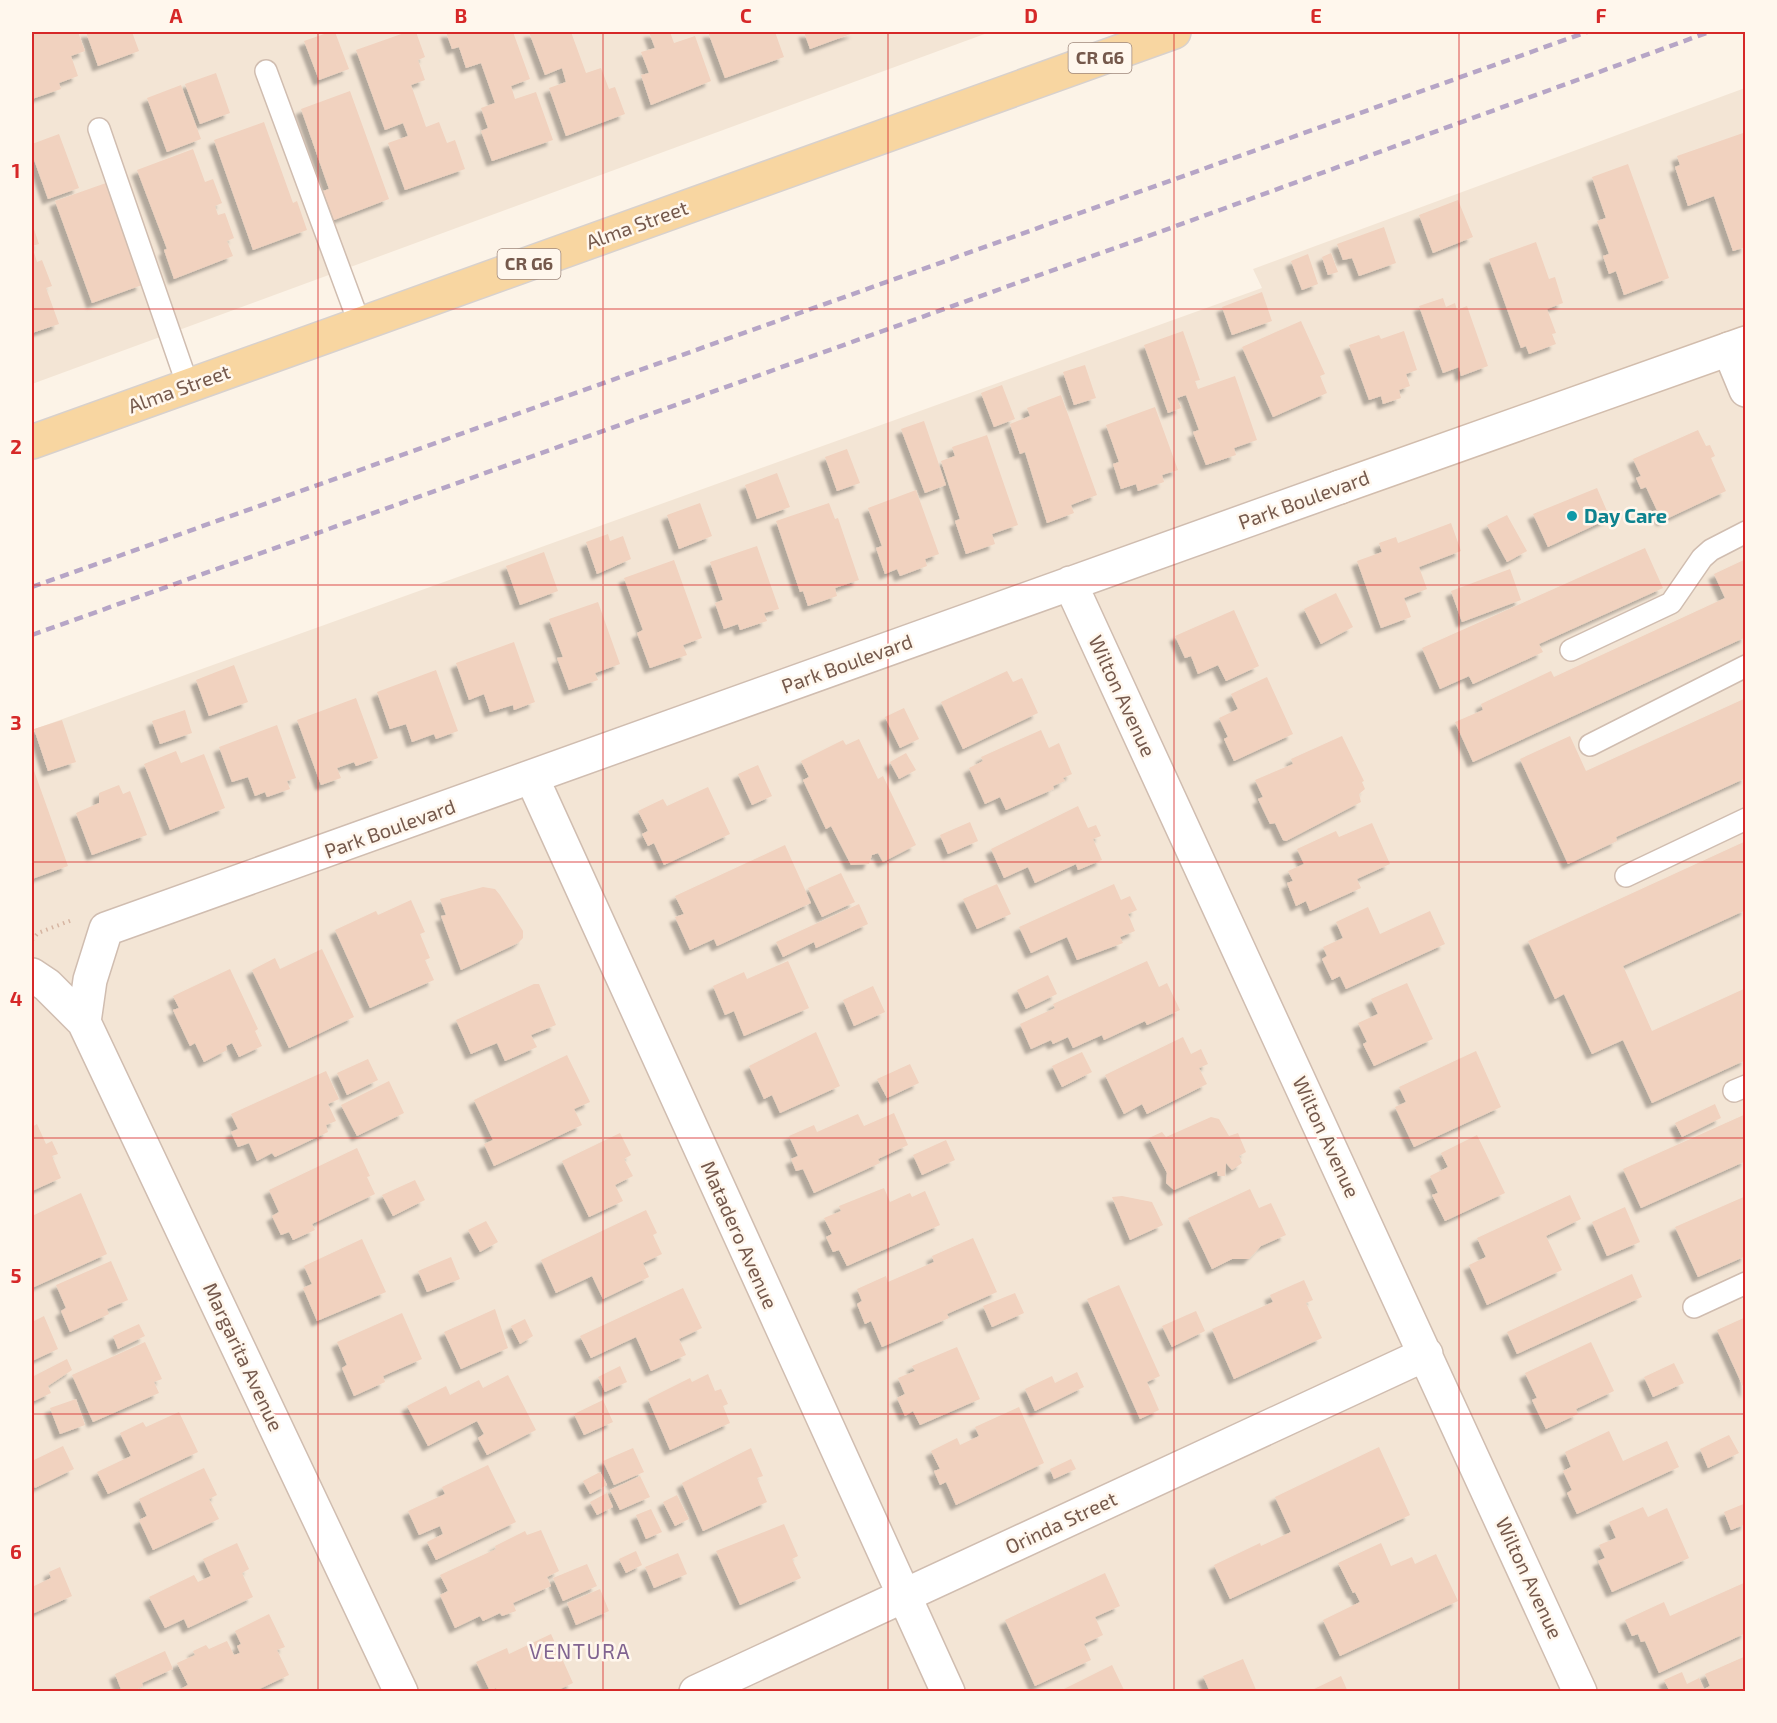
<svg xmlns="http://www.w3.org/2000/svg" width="1777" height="1723" font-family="'Exo 2',sans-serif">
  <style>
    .residential { fill: #f3e5d5 }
    .building { fill: #f1d2bf; filter: url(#shadow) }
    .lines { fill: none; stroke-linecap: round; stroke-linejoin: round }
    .lane-casing { stroke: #d0bdb0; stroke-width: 24 }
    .street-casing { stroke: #d0bdb0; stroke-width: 36 }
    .secondary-casing { stroke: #d2bdad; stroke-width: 36 }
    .primary-casing { stroke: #d8d1cd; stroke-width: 36 }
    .path { stroke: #d6b5a2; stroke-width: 4; stroke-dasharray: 1.5 4.5; stroke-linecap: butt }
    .lane { stroke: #fff; stroke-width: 21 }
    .street { stroke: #fff; stroke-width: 33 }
    .secondary { stroke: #fff; stroke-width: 33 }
    .primary { stroke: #f8d6a1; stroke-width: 33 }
    .rail { stroke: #b6a5c6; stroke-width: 4.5; stroke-dasharray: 9 6; stroke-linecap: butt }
    .grid { fill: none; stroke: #d62828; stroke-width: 1.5; stroke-opacity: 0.55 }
    .culture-dot { fill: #0f9aa8; stroke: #fff7ed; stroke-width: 2 }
    .labels { text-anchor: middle; stroke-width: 5; stroke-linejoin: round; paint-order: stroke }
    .shield { fill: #fff7ed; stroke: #9e887c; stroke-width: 1.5 }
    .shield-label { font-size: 18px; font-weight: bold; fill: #75594c }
    .street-label { font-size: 20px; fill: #75594c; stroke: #fff7ed }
    .culture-label { font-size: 20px; font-weight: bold; fill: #0d838f; stroke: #fff7ed; text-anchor: start }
    .neighbourhood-label { font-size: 21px; letter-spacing: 1.5px; fill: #816491; stroke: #fff7ed }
    .neatline { fill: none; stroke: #d62828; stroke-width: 2 }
    .grid-label { font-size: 20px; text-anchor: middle; font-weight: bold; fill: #d62828 }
  </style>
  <defs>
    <filter id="shadow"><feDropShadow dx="-5.5" dy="5.5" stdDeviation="1.5" flood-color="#0004"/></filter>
  </defs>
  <rect width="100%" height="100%" fill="#fcf3e7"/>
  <!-- residential -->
  <path class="residential" d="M32 32H990L32 384Z
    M1745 88V1691L32 1692V730L1262 288 1253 269Z"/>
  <!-- building -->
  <path class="building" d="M32 32H78L85 51 71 56 78 76 59 83 61 89 32 99Z
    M86 32H132L139 51 98 66Z
    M330 32H335L349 69 319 80 304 41Z
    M407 32H416L425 57 418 60 425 80 411 85 426 127 439 122 447 143 455 140 465 169 405 190 388 143 408 136 403 123 385 130 356 50Z
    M446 32H513L530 79 511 86 515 99 536 92 553 140 492 161 481 131 488 128 481 108 495 103 481 63 466 68 459 47 452 49Z
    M529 32H571L586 73 601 68 609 89 615 87 625 114 566 136 549 88 566 82 562 68 545 75Z
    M649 32H670L674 43 695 36 711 81 651 105 641 75 649 73 641 52 655 48Z
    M708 32H775L784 57 725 78Z
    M804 32H856L810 49Z
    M216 73 230 113 200 124 185 84Z
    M181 85 201 139 167 152 147 98Z
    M350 91 389 199 334 220 323 191 329 189 301 109Z
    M264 122 293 203 297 201 307 230 253 250 214 140Z
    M1746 132V247L1733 251 1714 196 1688 206 1675 167 1680 165 1677 156Z
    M59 134 79 188 48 199 32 154V144Z
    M193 149 205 182 213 179 222 203 215 206 218 215 225 213 234 238 227 241 233 256 174 279 164 250 167 249 137 170Z
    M1628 164 1669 278 1624 295 1616 271 1609 274 1603 256 1609 254 1597 221 1606 218 1592 177Z
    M106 183 142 285 92 303 55 201Z
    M1458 200 1473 237 1433 253 1419 215Z
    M32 223 39 244 32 246 37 262 42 260 52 286 46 288 59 324 32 333Z
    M1384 227 1396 263 1359 276 1352 258 1343 260 1337 244Z
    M1536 242 1549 279 1555 277 1563 303 1547 309 1556 333 1552 334 1556 344 1529 354 1526 346 1521 348 1489 259Z
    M1331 253 1338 272 1328 275 1322 257Z
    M1308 254 1318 284 1302 290 1291 261Z
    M1262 292 1272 321 1232 335 1222 307Z
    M1443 298 1446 307 1455 303 1457 310 1467 306 1488 366 1461 376 1459 367 1443 373 1419 306Z
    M1301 321 1325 374 1320 376 1327 393 1273 417 1242 347Z
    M1183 331 1200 380 1195 381 1198 389 1235 376 1257 440 1234 448 1236 455 1206 465 1193 432 1199 430 1186 395 1177 398 1181 408 1168 413 1144 345Z
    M1404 331 1417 370 1406 374 1410 386 1399 390 1401 398 1383 404 1381 396 1369 400 1349 345 1379 335 1381 339Z
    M1085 365 1096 398 1074 405 1063 372Z
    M1002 385 1015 419 994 427 981 393Z
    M1061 395 1097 495 1071 505 1074 513 1047 523 1025 452 1020 454 1010 424 1030 416 1027 408Z
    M1155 407 1178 470 1162 475 1164 482 1138 491 1136 484 1121 489 1113 464 1119 462 1106 425Z
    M924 421 946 485 925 493 901 429Z
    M1698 430 1706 446 1710 445 1715 456 1711 458 1726 491 1662 521 1646 487 1641 489 1636 478 1641 476 1633 459Z
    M987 435 1018 525 992 534 995 544 966 554 955 521 960 519 941 461 955 456 952 447Z
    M847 449 860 483 837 491 825 457Z
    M777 473 790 507 757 519 745 485Z
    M1597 488 1610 518 1548 547 1533 514Z
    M916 490 939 554 925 559 927 566 900 576 897 569 885 574 876 548 882 546 868 508Z
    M700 503 712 536 679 549 667 515Z
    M829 503 835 519 838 518 859 580 835 588 837 596 808 606 803 591 800 592 776 521Z
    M1507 515 1527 551 1507 562 1487 525Z
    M1451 523 1461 551 1419 567 1427 589 1404 598 1411 617 1381 628 1357 561 1382 552 1379 543 1396 537 1398 543Z
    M608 534 610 541 623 536 631 559 597 574 586 542Z
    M757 546 779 609 764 613 767 621 740 630 738 624 724 629 715 603 723 600 710 562Z
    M1645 548 1663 588 1539 644 1543 652 1473 684 1469 676 1440 689 1422 648Z
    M544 552 558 591 520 605 506 566Z
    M1746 559V637L1473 762 1455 722 1483 710 1481 704 1551 671 1554 677 1725 598 1714 574Z
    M674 560 702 638 683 645 687 655 650 668 637 633 643 630 624 578Z
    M1510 569 1521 600 1462 622 1451 591Z
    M1336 593 1353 627 1321 644 1304 609Z
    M598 602 620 664 595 673 598 680 569 690 557 658 563 657 549 619Z
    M1234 610 1259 666 1226 681 1218 665 1198 674 1191 656 1185 658 1175 636Z
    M514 642 535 702 514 710 513 705 490 712 484 694 469 700 456 663Z
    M234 665 248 702 209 716 196 680Z
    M436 670 458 731 436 739 434 734 412 742 406 724 390 729 377 692Z
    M1007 671 1013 682 1022 678 1038 713 963 749 941 702Z
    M1267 677 1293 734 1234 761 1224 739 1228 737 1219 718 1238 709 1231 694Z
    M356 698 378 758 356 766 354 762 337 768 341 778 321 785 297 720Z
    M1746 698V778L1616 837 1617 841 1568 864 1520 759 1570 736 1586 771Z
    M904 708 919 739 900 748 885 717Z
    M185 710 192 733 160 744 152 721Z
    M62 720 76 762 48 771 34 729Z
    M277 725 296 778 287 781 290 789 267 797 265 792 255 796 248 777 232 782 219 747Z
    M1041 730 1049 748 1059 743 1072 774 1063 778 1065 781 1053 786 1054 789 1006 810 1000 797 985 804 969 768 983 761 981 757Z
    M1342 736 1364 781 1362 782 1365 789 1359 794 1361 802 1286 841 1283 840 1275 823 1270 824 1258 799 1263 797 1255 780 1293 764 1291 759Z
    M859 739 878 779 883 776 916 845 883 862 878 853 872 855 869 864 851 865 831 826 826 829 803 780 809 777 801 761 843 740 846 745Z
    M176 751 181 763 204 754 225 808 170 830 144 764Z
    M906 753 916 770 899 779 890 762Z
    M32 765 68 866 32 879Z
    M758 765 772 796 752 805 738 774Z
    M119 785 123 794 130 791 147 835 92 855 76 813 99 803V793Z
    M708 787 730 834 664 865 654 843 648 846 642 834 648 831 638 811 663 799 667 806Z
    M1078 806 1088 828 1096 825 1101 836 1093 839 1102 860 1078 870 1076 864 1035 883 1028 867 1004 878 991 849Z
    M970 822 978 841 948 854 940 835Z
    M1372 823 1390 864 1357 879 1361 888 1310 911 1306 901 1296 906 1287 883 1293 881 1288 871 1304 864 1297 849 1336 831 1339 837Z
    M1746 841V910L1623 966 1652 1031 1746 988V1060L1652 1103 1623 1040 1592 1054 1564 994 1555 999 1528 941Z
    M785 845 811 903 717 946 714 939 690 950 675 917 684 914 675 896Z
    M841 873 855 902 822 917 808 888Z
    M997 884 1011 914 977 929 963 899Z
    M1114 884 1121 900 1130 896 1137 910 1128 914 1135 931 1120 937 1123 943 1077 960 1067 937 1031 953 1019 927Z
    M483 887 495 889 500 895 523 931V938L518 943 461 970 441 916 446 915 440 899Z
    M411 900 425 932 420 934 430 958 425 960 434 980 370 1008 335 930 376 911 378 915Z
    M859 904 868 924 816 948 814 942 783 957 776 942Z
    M1368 907 1380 934 1430 911 1445 944 1346 989 1340 976 1332 980 1322 959 1327 956 1323 947 1343 938 1336 922Z
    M322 949 354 1017 289 1048 252 970 275 958 280 969Z
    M788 961 809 1008 744 1036 734 1011 725 1015 713 986 744 972 747 979Z
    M1147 961 1159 987 1167 983 1180 1010 1147 1025 1145 1021 1104 1040 1102 1035 1073 1048 1068 1037 1053 1044 1051 1040 1031 1049 1020 1024 1055 1008 1053 1004Z
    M230 969 258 1029 255 1031 262 1046 239 1057 232 1043 226 1046 227 1050 204 1062 195 1043 190 1046 173 1010 179 1008 173 996Z
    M1048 975 1057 994 1026 1009 1017 990Z
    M1407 983 1433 1039 1374 1066 1363 1044 1367 1042 1358 1023 1378 1014 1371 999Z
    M534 984H539L556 1025 531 1035 537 1047 505 1061 497 1043 471 1054 456 1020Z
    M873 986 885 1012 854 1026 843 1000Z
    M816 1032 840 1086 780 1113 772 1095 764 1099 749 1066Z
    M1183 1037 1191 1054 1201 1049 1208 1064 1199 1068 1207 1084 1147 1114 1142 1104 1124 1114 1105 1075Z
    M1476 1051 1501 1107 1414 1147 1395 1107 1406 1102 1399 1087Z
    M1082 1052 1092 1072 1062 1087 1052 1066Z
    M567 1055 590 1102 574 1109 582 1125 494 1166 484 1144 493 1140 474 1100Z
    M368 1059 378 1080 347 1095 337 1073Z
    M910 1064 919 1083 887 1098 877 1079Z
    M326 1071 339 1099 328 1104 336 1121 326 1125 328 1132 275 1157 272 1153 257 1161 249 1143 238 1147 231 1132 238 1129 231 1114Z
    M389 1081 404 1113 357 1136 341 1105Z
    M1715 1104 1721 1118 1682 1137 1675 1123Z
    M894 1113 908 1145 878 1159 880 1163 814 1193 803 1169 796 1171 791 1159 798 1156 789 1136 814 1125 817 1132 858 1114 864 1126Z
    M1746 1114V1161L1641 1208 1623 1169Z
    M1211 1117 1219 1119 1229 1136 1238 1133 1246 1152 1239 1156 1242 1163 1232 1170 1226 1163 1225 1176H1218L1217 1171 1174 1190 1166 1183 1167 1173 1149 1138 1162 1132 1166 1137Z
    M37 1124 46 1144 52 1141 58 1154 52 1156 61 1178 32 1191V1127Z
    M620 1133 631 1155 624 1159 633 1176 615 1185 623 1201 589 1217 562 1161Z
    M1477 1135 1505 1193 1445 1221 1432 1195 1438 1193 1430 1176 1448 1167 1441 1153Z
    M946 1140 955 1160 922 1175 913 1155Z
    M357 1148 370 1176 367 1177 375 1194 312 1224 315 1230 293 1240 289 1232 281 1235 272 1216 279 1212 269 1190Z
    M415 1180 425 1200 393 1216 382 1195Z
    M884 1188 890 1202 910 1193 912 1197 925 1191 940 1225 847 1266 839 1250 833 1252 826 1237 832 1234 824 1218 841 1211 839 1206Z
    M1250 1189 1259 1208 1271 1203 1286 1235 1261 1246 1249 1259H1232L1212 1269 1188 1218Z
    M81 1193 107 1254 32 1288V1216Z
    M1570 1195 1581 1219 1546 1236 1562 1270 1487 1305 1469 1265 1486 1257 1477 1238Z
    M1122 1196 1152 1202 1163 1225 1130 1240 1112 1197Z
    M1746 1196V1256L1698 1277 1675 1227Z
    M1625 1207 1640 1242 1607 1256 1592 1222Z
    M646 1210 657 1233 653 1235 662 1254 643 1263 649 1277 603 1299 592 1276 556 1293 541 1260Z
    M486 1221 498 1242 480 1252 468 1230Z
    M973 1238 997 1292 947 1314 949 1318 882 1347 871 1321 865 1324 857 1304 862 1301 857 1289 886 1276 888 1282 934 1262 932 1256Z
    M362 1239 386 1292 317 1321 303 1288 312 1284 304 1266Z
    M451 1257 460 1279 427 1292 418 1271Z
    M111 1261 128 1300 107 1309 109 1314 70 1332 61 1311 66 1308 56 1285Z
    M1632 1274 1642 1297 1517 1354 1507 1332Z
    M1304 1280 1313 1300 1306 1303 1322 1338 1234 1379 1212 1329 1273 1302 1270 1295Z
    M1119 1285 1160 1376 1147 1382 1159 1410 1140 1419 1087 1299Z
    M683 1288 702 1328 679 1339 686 1355 651 1371 636 1337 591 1358 580 1336Z
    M1015 1293 1024 1313 992 1327 983 1306Z
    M495 1309 508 1348 461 1369 444 1332Z
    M1196 1311 1205 1331 1172 1347 1162 1326Z
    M402 1313 422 1359 383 1376 385 1382 354 1396 342 1368 347 1365 337 1342Z
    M44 1316 58 1349 32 1361V1322Z
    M1746 1317V1393L1717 1330Z
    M525 1319 533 1336 520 1344 511 1326Z
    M139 1324 145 1336 118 1349 113 1336Z
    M145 1342 162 1379 154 1382 159 1393 93 1422 72 1375Z
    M1591 1342 1614 1391 1576 1409 1578 1414 1546 1429 1532 1400 1537 1398 1525 1373Z
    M957 1347 980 1399 920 1425 913 1411 905 1416 897 1398 905 1394 898 1378 915 1371 912 1366Z
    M67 1359 72 1370 48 1386 51 1393 32 1402V1377Z
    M1674 1363 1684 1383 1653 1397 1644 1377Z
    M620 1366 627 1382 605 1392 598 1377Z
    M1077 1372 1084 1387 1035 1411 1025 1389 1052 1376 1055 1383Z
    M708 1374 715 1391 721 1389 728 1404 723 1406 730 1423 670 1450 648 1399 690 1378 692 1382Z
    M508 1375 536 1430 487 1455 478 1438 484 1434 477 1421 428 1446 407 1406 446 1386 450 1395 479 1380 483 1388Z
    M76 1399 85 1425 60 1434 50 1408Z
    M603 1400 613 1422 584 1435 574 1414Z
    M1019 1407 1044 1463 956 1505 946 1482 940 1485 934 1471 940 1469 931 1451 957 1438 960 1445 979 1436 975 1427Z
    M179 1412 198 1452 108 1494 97 1472 131 1456 120 1433 143 1422 146 1427Z
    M1609 1431 1623 1461 1667 1441 1679 1467 1577 1514 1567 1493 1572 1490 1563 1471 1571 1467 1565 1452Z
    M1729 1435 1739 1453 1708 1468 1700 1449Z
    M63 1446 74 1469 35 1488 32 1482V1461Z
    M1379 1447 1410 1515 1230 1599 1214 1565 1260 1543 1261 1546 1291 1532 1275 1497Z
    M633 1448 644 1472 614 1485 603 1461Z
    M751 1448 763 1476 757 1478 767 1502 703 1531 682 1483Z
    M1071 1459 1076 1469 1054 1479 1050 1469Z
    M488 1465 516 1522 436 1560 427 1542 443 1534 440 1526 419 1535 408 1511 445 1494 442 1487Z
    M204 1468 217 1495 209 1499 219 1519 153 1550 139 1520 147 1516 139 1499Z
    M600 1472 607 1485 590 1494 583 1481Z
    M640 1476 650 1497 620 1510 610 1490Z
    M607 1493 613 1507 597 1515 590 1502Z
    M677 1495 689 1519 675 1526 663 1502Z
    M1746 1503V1524L1731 1530 1724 1512Z
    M1643 1507 1648 1517 1667 1508 1689 1558 1612 1592 1598 1561 1605 1558 1599 1545 1616 1538 1609 1522Z
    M651 1509 662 1532 646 1539 636 1515Z
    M784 1524 798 1556 792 1559 801 1578 740 1605 716 1551Z
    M541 1530 559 1571 547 1577 551 1586 513 1603 516 1611 502 1616 500 1613 483 1621 480 1616 455 1628 440 1595 448 1591 440 1575 496 1549 495 1546 525 1531 527 1535Z
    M237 1543 249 1569 242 1573 253 1597 188 1628 184 1619 165 1628 149 1597 194 1575 198 1582 211 1576 203 1559Z
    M1381 1543 1391 1566 1412 1557 1415 1564 1436 1554 1458 1601 1340 1656 1323 1620 1360 1602 1355 1592 1353 1593 1338 1563Z
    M636 1551 642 1565 626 1573 619 1559Z
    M678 1553 687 1574 654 1588 645 1567Z
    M587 1564 597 1586 563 1601 553 1578Z
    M60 1567 72 1596 32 1614V1587L51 1578 49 1572Z
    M1105 1573 1120 1606 1095 1617 1103 1635 1084 1644 1091 1660 1035 1686 1005 1620Z
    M1746 1582V1633L1659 1673 1645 1641 1641 1642 1638 1634 1632 1636 1625 1620 1664 1602 1670 1616Z
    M600 1589 609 1611 576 1625 567 1603Z
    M269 1614 285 1647 277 1650 289 1675 253 1692H175L188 1685 177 1663 195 1655 193 1651 206 1645 209 1649 227 1641 234 1655 240 1653 237 1646 241 1644 235 1631Z
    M551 1634 573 1683 554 1692H497L496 1688 490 1691 476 1662 507 1648 509 1654Z
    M165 1651 173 1669 142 1683 143 1686 131 1692H122L115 1674Z
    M1746 1656V1692H1670L1664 1680 1682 1672 1687 1684 1699 1678 1704 1689 1710 1686 1705 1674Z
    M1243 1659 1257 1692H1210L1203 1676Z
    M1112 1665 1125 1692H1058Z
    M1341 1676 1348 1692H1308Z"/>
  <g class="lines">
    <!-- lane casing -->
    <g class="lane-casing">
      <path id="lane" d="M266 71 360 325
        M99 129 188 386
        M1571 650 1671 603 1702 558 1711 550 1746 532
        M1590 745 1746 666
        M1626 876 1746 819
        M1734 1091 1746 1086
        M1694 1307 1746 1283"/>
    </g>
    <!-- street casing -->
    <g class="street-casing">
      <path id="street" d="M1729 349 1746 390
        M1070 583 1580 1692
        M532 778 948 1692
        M32 975 47 985 84 1022 401 1692
        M84 1022 90 980 106 929 1340 487
        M696 1692 1426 1354"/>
    </g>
    <!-- secondary casing -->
    <g class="secondary-casing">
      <path id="secondary" d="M1340 487 1746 343"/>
    </g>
    <!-- primary casing -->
    <g class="primary-casing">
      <path id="primary" d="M32 442 1174 32"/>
    </g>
    <!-- path -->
    <path class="path" d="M32 940 38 933 72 920"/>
    <!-- lane -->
    <use href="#lane" class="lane"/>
    <!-- street -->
    <use href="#street" class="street"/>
    <!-- secondary -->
    <use href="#secondary" class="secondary"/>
    <!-- primary -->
    <use href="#primary" class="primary"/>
    <!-- rail -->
    <path class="rail" d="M32 587 1587 32
      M32 635 1143 238 1709 32"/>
  </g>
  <!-- grid -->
  <path class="grid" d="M318 32V1692M603 32V1692M888 32V1692M1174 32V1692M1459 32V1692M32 309H1746M32 585H1746M32 862H1746M32 1138H1746M32 1414H1746"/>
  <!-- markers -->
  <circle class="culture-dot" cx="1572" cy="516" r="6"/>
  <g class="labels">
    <!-- shield labels -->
    <g class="shield">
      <rect x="1068.5" y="43" width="63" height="30" rx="4.5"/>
      <rect x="497.5" y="249" width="63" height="30" rx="4.5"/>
    </g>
    <g class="shield-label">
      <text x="1100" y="64">CR G6</text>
      <text x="529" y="270">CR G6</text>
    </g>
    <!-- street labels -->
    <g class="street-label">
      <text transform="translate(637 225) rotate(-20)" y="7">Alma Street</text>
      <text transform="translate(179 389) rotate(-20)" y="7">Alma Street</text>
      <text transform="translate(1304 500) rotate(-20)" y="7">Park Boulevard</text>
      <text transform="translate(847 664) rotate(-20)" y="7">Park Boulevard</text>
      <text transform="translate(1122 696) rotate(65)" y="7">Wilton Avenue</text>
      <text transform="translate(390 829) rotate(-20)" y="7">Park Boulevard</text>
      <text transform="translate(1326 1137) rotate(65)" y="7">Wilton Avenue</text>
      <text transform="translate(739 1235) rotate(66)" y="7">Matadero Avenue</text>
      <text transform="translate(243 1357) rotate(65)" y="7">Margarita Avenue</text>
      <text transform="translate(1061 1523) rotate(-25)" y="7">Orinda Street</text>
      <text transform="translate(1529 1578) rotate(65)" y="7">Wilton Avenue</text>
    </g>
    <!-- culture labels -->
    <g class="culture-label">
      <text x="1584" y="523">Day Care</text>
    </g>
    <!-- neighbourhood labels -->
    <g class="neighbourhood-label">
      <text x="580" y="1659">VENTURA</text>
    </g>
  </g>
  <!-- border -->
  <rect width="1777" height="1723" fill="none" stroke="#fff7ed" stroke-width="66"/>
  <rect x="33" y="33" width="1711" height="1657" class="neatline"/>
  <g class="grid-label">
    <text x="176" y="23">A</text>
    <text x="461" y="23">B</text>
    <text x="746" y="23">C</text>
    <text x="1031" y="23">D</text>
    <text x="1316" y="23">E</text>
    <text x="1601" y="23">F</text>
    <text x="16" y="178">1</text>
    <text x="16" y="454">2</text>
    <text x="16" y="730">3</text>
    <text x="16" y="1006">4</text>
    <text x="16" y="1283">5</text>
    <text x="16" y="1559">6</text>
  </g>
</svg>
